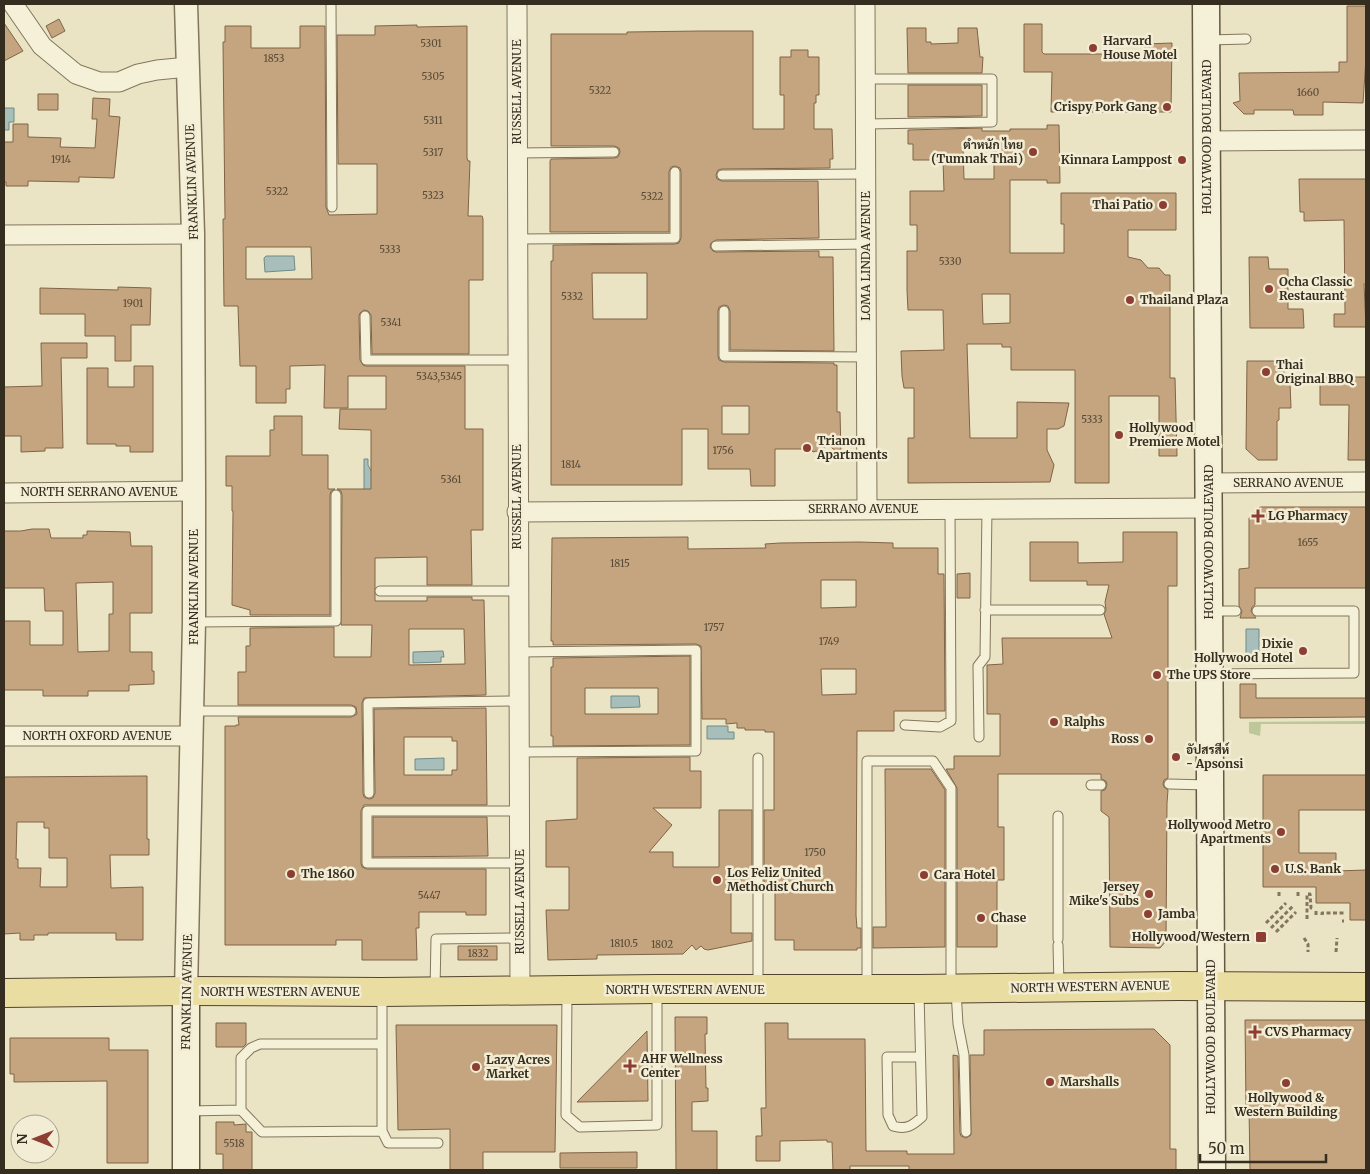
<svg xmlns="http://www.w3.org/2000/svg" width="1370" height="1174" font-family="Merriweather,Sarabun,serif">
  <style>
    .green { fill: #bcc79a }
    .water { fill: #a7beba; stroke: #6e8b88 }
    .building { fill: #c5a57f; stroke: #806445; fill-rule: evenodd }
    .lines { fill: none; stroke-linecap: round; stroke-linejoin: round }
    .service-casing { stroke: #83765d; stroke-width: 11 }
    .minor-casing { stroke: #83765d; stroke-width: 21 }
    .tertiary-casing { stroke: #83765d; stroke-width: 25 }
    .secondary-casing { stroke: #655840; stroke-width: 29 }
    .primary-casing { stroke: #524431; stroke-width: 30 }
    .path { stroke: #83765d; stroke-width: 3; stroke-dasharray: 4 2.5; stroke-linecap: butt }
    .service { stroke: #f5f1d8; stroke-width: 9 }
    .minor { stroke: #f5f1d8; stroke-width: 19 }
    .tertiary { stroke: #f5f1d8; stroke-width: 22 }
    .secondary { stroke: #f5f1d8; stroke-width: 26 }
    .primary { stroke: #eadda1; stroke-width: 28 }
    .poi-dot { fill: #8d3e33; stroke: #f2edd4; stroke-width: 2 }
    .labels { text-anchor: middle; stroke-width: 5; stroke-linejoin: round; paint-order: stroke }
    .number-label { font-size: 10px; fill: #594b37 }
    .poi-label { font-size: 12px; font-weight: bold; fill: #352d1f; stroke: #f2edd4; text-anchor: start }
    .street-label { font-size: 12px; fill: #352d1f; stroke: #f2edd4 }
  </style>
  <rect width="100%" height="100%" fill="#eae4c5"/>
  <!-- green -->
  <path class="green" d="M1366 721V724H1261L1260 736 1249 733V722Z"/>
  <!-- water -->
  <path class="water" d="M4 108H14V122H9V130H4Z
    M266 256H294L295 270 265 272 264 258Z
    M364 459H368V465L381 489 364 492Z
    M1246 629H1259V659H1246Z
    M443 651 444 657H441V662L413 663V652Z
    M611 696H639L640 707 611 708Z
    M707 726H728V732H734V739H707Z
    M444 758V770H415V759Z"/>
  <!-- building -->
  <path class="building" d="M1347 6H1366V58L1363 103 1323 102V115H1294L1293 110H1254V114H1244L1233 103 1240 101 1239 73 1339 72V62H1347Z
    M59 19 65 31 52 38 46 26Z
    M4 23 23 51 4 61Z
    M1024 24H1042V52L1044 54H1145V44L1172 43 1171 112H1051L1052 72H1024Z
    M417 25V27L467 26V158L468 161H470L468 216H482L483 219V280H469V354H372L371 315 368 311 364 310 360 313 359 316 360 360 363 365 366 366H465V429H483V530H471L472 585H427V557L375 558V601H427V597H472V600H484L486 695 364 698 362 703 363 793 364 797 369 799 373 798 375 793 374 709 486 708 487 805H364L361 811V863L362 867 367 869H486V915H466V912H419V928H416L417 960H362V940H336V945H225V726H236V725H239L238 717H351L357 714 356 707 351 705H238V672H246V646H250V628L334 627V657H371L372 625H341L342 495 341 491 337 489H371V430L339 429 340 409H386V376H348V408H324L325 365 290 366V389H286V403H256V366H240L238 306H224L223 219H225L223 42H225V26H251V48H300V26H325L326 207 329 215 377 214V164H338L337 35H375V26ZM246 247H311L312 279H246ZM409 629H464L465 664 409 665ZM404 737H452V741H457V770H452V775H404Z
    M907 28H926V42H931V44L958 43V28H977L980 57H983L982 73H908Z
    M701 31H753V129H784V95H780V57H791V50H808V57H819V95H816V103H814V129H832L833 159H830V168L722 169 718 170 716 175 717 179 722 181H818L819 238 716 240 711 243 710 247 713 251 716 252 819 251V257H833L834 351 730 350V311L728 306 724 305 719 307 718 311V356L719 360 724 362 834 363V365H837V412H840L841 455 827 444 821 452 816 451 813 452 811 449H775V486H751L750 469H708V429H682V485H551V261H553V245L675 244 679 243 681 238V172L680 168 675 166 671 167 669 172V232H550V161L551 159 614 158 618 157 620 152 619 148 614 146H551V34H627V32ZM592 273H647V319H593ZM722 406H749V434H722Z
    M908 85H982V116L908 117Z
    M38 94H58V110H38Z
    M93 98 110 99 109 116 120 117 114 178 79 177V182L28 181V186H6V182H4V142H13V124H28V137L61 138 60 147 95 148 97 119H92Z
    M1047 125H1059L1060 183H1047V180H1010V253H1064V224H1061V193H1176V230H1128V257L1141 260 1148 268H1159L1165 275H1170V378H1175L1177 456H1159V396H1109V483H1075V370H1011V347H1002V344H967L970 438H1017V402L1069 403 1064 426 1058 429H1047V450L1054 465 1050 482 908 483V438H914V388H904L902 376 901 351 944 350 943 310H908L907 290V251H917V225H910V191H944L943 160H913V144H908V130L982 128V131H1010V129H1047ZM994 146V179H964L963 147ZM982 294H1010V323L983 324Z
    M1299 179H1366V284H1364L1366 327H1334V314H1345L1344 220 1304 221V212H1300Z
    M1249 257H1268L1269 269H1288V309H1303L1304 328H1250Z
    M118 287 151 288 150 325H131V361H115V336H85V314H40V288L118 290Z
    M41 343H87V358H61L63 448H45V451L21 452V436H4V387L42 386Z
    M1247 361H1284V383H1290L1291 408H1279V420L1277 421V460H1258L1246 449Z
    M134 366H153V452H130V446H116V444H87V368H108V387H134Z
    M1320 377H1366V460H1348L1349 405H1320Z
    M274 416H302V455H328V489H335L331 491 330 495V615H250V610L232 605 233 511H232V486H226V456H270V430H274Z
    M1260 507H1366V588H1255V605L1252 607 1251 611 1256 618H1240L1242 611 1239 606V569L1249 568V518Z
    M32 529H49L51 538H83V535H87V531L130 532 131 546H152V613H130V652H152V671H154V684L129 685V691H88V696H43V690H4V621H30V645H63V611H45L44 588H4V531H21ZM113 582V614H109V651L78 652 76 583Z
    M1123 532H1177V586H1168V778L1164 780 1163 784 1164 787 1168 790 1167 803 1166 941 1160 948 1110 947 1109 817 1101 811V791L1105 790 1107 785 1106 781 1101 779V774H998V827H1004V880H997V947H957V788L946 769H954V756H1000V714H987V665L1003 664 1002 638H1112L1104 614 1106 610 1105 602 1109 585H1087V581H1030V542H1078V563L1123 562Z
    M688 537V549L766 548 765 544 780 543 859 542 893 543V548H938V574H944L945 711H894V731H857L856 915 857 928H861V948H857V950H794V940H775V882L764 884V810H774V732H765V730H745V728H737V723L726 724V719H702L701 646 696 644 553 645V641H551L552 538ZM821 580H856V607L821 608ZM821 669H856V694L822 695Z
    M970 573V598H957V574Z
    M690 656V745L553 746V736H551V667H553V658ZM585 688H658V714H585Z
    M1240 684H1256V698H1366V717L1240 718Z
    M690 757V771H701V808H653L672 825 649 852H673V867H719V810H752V887L731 891V933H752V941L708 950 704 949 701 946 696 950 692 945 683 954 597 955V959L548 960 546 910H569V867H546V821L577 819V758Z
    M885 769H931L945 790V947L873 948V927H886Z
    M1263 775H1366V810H1299V853H1336V871L1366 870V920H1350V903H1316V887H1263Z
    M147 776V839H149V855H110L111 888 143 887V940H116V933H48V935H34V940H20V933L4 934V777ZM17 822H44V828H49V858H67V887H40L41 868H18V859H16Z
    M373 817H487L488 856 373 857Z
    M458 946H497V960H458Z
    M675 1017H707V1034H705L706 1088H708V1101L692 1102V1131H717V1170H676Z
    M1245 1020H1366V1170H1250L1249 1107H1246Z
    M216 1023H246V1044L243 1047H216Z
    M765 1023H788V1039H865L866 1151H907V1154H954L953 1055 958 1056 960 1133 961 1136 966 1138 971 1135 970 1055H984V1030L1154 1029 1170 1045V1149H1176V1170H909V1166H850V1170H833L832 1142H827V1140L780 1141V1161H756V1136H762L761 1108H766Z
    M396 1025H557L555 1152H483V1170H450V1129L398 1130Z
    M647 1031 648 1101 577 1102Z
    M10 1038H109V1050H148V1163H107V1081L14 1082V1074H10Z
    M216 1122H234V1125L246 1124V1132H252V1170H223V1154H216Z
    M637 1152V1168H560V1153Z"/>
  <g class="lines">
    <!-- service casing -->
    <g class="service-casing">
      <path id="service" d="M331 4 332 207
        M1209 40 1246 39
        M865 79H992V122L865 124
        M517 153 614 152
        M722 175 865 174
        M517 239 675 238V172
        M716 246 866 244
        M724 311V356L866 357
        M365 316 366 360H517
        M380 591H518
        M985 610H1100
        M1211 611H1236
        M194 622 336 621V495
        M519 652 696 650V751L519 752
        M1211 674 1354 673V611H1257
        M192 711H351
        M905 725 940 727 951 721 950 509
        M979 737 978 666 985 657 987 509
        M1169 784 1209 785
        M1091 785H1101
        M369 793 368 703 519 701
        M519 811H367V863H519
        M1058 939V816
        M1058 945 1059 985
        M758 987V758
        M867 987V761H933L951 788V986
        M435 989 436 939 520 938
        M956 991 958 1024 964 1055 966 1132
        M919 992 922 1117C912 1126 906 1130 893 1126L888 1115 887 1057H920
        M567 993 566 1115 580 1127 657 1125V992
        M382 995V1131L388 1143H438
        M382 1044H260L251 1048 241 1058V1110L262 1132 382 1131
        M188 1111 241 1110"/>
    </g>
    <!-- minor casing -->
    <g class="minor-casing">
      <path id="minor" d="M13 4 42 46 76 74 99 82H119L138 74 157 70 188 67
        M517 4 520 990
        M865 4 867 509
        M1207 141 1366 140
        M4 235 193 234
        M1209 483 1366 482
        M4 493 194 491
        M517 512 1209 508
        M4 736H191"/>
    </g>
    <!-- tertiary casing -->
    <g class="tertiary-casing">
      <path id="tertiary" d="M186 4 193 234 194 491V622L186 991"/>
    </g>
    <!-- secondary casing -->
    <g class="secondary-casing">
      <path id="secondary" d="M1206 4 1212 1170
        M186 991V1170"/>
    </g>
    <!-- primary casing -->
    <g class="primary-casing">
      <path id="primary" d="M4 993 186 991 382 992 657 989H919L1178 986 1366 987"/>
    </g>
    <!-- path -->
    <path class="path" d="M1279 892V897
      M1298 892V896
      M1316 911V915
      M1322 915V913H1344
      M1307 919V894H1310L1311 908H1312
      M1342 921H1344
      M1266 923 1286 903
      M1271 928 1293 906
      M1276 932 1296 912
      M1304 938 1308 944V952
      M1336 952 1337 938"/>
    <!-- service -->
    <use href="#service" class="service"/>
    <!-- minor -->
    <use href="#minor" class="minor"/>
    <!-- tertiary -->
    <use href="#tertiary" class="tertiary"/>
    <!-- secondary -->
    <use href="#secondary" class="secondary"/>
    <!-- primary -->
    <use href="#primary" class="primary"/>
  </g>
  <!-- markers -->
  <g class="poi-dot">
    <circle cx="1093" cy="48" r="5"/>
    <circle cx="1167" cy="107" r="5"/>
    <circle cx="1033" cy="152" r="5"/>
    <circle cx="1182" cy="160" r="5"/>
    <circle cx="1163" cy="205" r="5"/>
    <circle cx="1269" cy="289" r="5"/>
    <circle cx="1130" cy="300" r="5"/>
    <circle cx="1266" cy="372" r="5"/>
    <circle cx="1119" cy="435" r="5"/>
    <circle cx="807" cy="448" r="5"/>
    <path d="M1255.5 508.5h5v5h5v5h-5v5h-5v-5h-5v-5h5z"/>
    <circle cx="1303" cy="651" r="5"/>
    <circle cx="1157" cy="675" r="5"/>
    <circle cx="1054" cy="722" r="5"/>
    <circle cx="1149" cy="739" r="5"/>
    <circle cx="1176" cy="757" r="5"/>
    <circle cx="1281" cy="832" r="5"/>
    <circle cx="1275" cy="869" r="5"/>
    <circle cx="291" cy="874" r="5"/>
    <circle cx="924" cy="875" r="5"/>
    <circle cx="717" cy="880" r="5"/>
    <circle cx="1149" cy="894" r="5"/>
    <circle cx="1148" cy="914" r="5"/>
    <circle cx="981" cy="918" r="5"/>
    <rect x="1255" y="931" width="12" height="12" rx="2.5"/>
    <path d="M1252.5 1024.5h5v5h5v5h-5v5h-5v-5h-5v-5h5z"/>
    <path d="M627.5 1058.5h5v5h5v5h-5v5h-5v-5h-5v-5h5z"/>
    <circle cx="476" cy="1067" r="5"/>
    <circle cx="1050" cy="1082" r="5"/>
    <circle cx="1286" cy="1083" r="5"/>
  </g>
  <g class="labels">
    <!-- number labels -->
    <g class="number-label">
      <text x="431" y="47">5301</text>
      <text x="274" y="62">1853</text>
      <text x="433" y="80">5305</text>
      <text x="600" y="94">5322</text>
      <text x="1308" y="96">1660</text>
      <text x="433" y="124">5311</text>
      <text x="433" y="156">5317</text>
      <text x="61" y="163">1914</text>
      <text x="277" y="195">5322</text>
      <text x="433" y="199">5323</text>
      <text x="652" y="200">5322</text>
      <text x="390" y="253">5333</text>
      <text x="950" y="265">5330</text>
      <text x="572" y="300">5332</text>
      <text x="133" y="307">1901</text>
      <text x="391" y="326">5341</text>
      <text x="439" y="380">5343,5345</text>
      <text x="1092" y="423">5333</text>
      <text x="723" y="454">1756</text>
      <text x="571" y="468">1814</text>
      <text x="451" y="483">5361</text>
      <text x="1308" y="546">1655</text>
      <text x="620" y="567">1815</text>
      <text x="714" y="631">1757</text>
      <text x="829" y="645">1749</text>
      <text x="815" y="856">1750</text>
      <text x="429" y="899">5447</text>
      <text x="624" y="947">1810.5</text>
      <text x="662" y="948">1802</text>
      <text x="478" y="957">1832</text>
      <text x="234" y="1147">5518</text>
    </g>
    <!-- poi labels -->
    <g class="poi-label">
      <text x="1103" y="45">Harvard<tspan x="1103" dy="14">House Motel</tspan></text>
      <text x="1157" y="111" text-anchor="end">Crispy Pork Gang</text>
      <text x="1023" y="149" text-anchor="end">ตำหนัก ไทย<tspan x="1023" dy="14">(Tumnak Thai)</tspan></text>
      <text x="1172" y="164" text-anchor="end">Kinnara Lamppost</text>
      <text x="1153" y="209" text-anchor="end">Thai Patio</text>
      <text x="1279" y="286">Ocha Classic<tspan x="1279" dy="14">Restaurant</tspan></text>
      <text x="1140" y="304">Thailand Plaza</text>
      <text x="1276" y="369">Thai<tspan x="1276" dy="14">Original BBQ</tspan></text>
      <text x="1129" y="432">Hollywood<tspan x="1129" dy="14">Premiere Motel</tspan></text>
      <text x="817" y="445">Trianon<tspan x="817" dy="14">Apartments</tspan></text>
      <text x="1268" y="520">LG Pharmacy</text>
      <text x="1293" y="648" text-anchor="end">Dixie<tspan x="1293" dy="14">Hollywood Hotel</tspan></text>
      <text x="1167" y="679">The UPS Store</text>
      <text x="1064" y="726">Ralphs</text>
      <text x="1139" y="743" text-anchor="end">Ross</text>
      <text x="1186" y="754">อัปสรสีห์<tspan x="1186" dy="14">- Apsonsi</tspan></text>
      <text x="1271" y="829" text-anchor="end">Hollywood Metro<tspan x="1271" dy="14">Apartments</tspan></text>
      <text x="1285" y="873">U.S. Bank</text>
      <text x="727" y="877">Los Feliz United<tspan x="727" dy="14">Methodist Church</tspan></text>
      <text x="301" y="878">The 1860</text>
      <text x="934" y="879">Cara Hotel</text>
      <text x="1139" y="891" text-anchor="end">Jersey<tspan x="1139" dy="14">Mike's Subs</tspan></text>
      <text x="1158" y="918">Jamba</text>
      <text x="991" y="922">Chase</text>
      <text x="1250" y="941" text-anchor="end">Hollywood/Western</text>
      <text x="1265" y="1036">CVS Pharmacy</text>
      <text x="641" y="1063">AHF Wellness<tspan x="641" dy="14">Center</tspan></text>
      <text x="486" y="1064">Lazy Acres<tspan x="486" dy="14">Market</tspan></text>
      <text x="1060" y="1086">Marshalls</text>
      <text x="1286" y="1102" text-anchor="middle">Hollywood &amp;<tspan x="1286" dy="14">Western Building</tspan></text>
    </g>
    <!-- street labels -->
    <g class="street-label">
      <text transform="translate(517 92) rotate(-90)" y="4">RUSSELL AVENUE</text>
      <text transform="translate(1207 137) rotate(-90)" y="4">HOLLYWOOD BOULEVARD</text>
      <text transform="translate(192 182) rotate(-92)" y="4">FRANKLIN AVENUE</text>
      <text transform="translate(866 256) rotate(-90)" y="4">LOMA LINDA AVENUE</text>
      <text x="1288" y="487">SERRANO AVENUE</text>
      <text x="99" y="496">NORTH SERRANO AVENUE</text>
      <text transform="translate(517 497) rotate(-90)" y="4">RUSSELL AVENUE</text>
      <text x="863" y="513">SERRANO AVENUE</text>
      <text transform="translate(1209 542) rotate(-90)" y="4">HOLLYWOOD BOULEVARD</text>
      <text transform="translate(194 587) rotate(-90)" y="4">FRANKLIN AVENUE</text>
      <text x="97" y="740">NORTH OXFORD AVENUE</text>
      <text transform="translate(520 902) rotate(-90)" y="4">RUSSELL AVENUE</text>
      <text transform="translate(1090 987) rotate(-1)" y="4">NORTH WESTERN AVENUE</text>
      <text x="685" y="994">NORTH WESTERN AVENUE</text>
      <text transform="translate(187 992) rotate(-89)" y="4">FRANKLIN AVENUE</text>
      <text x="280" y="996">NORTH WESTERN AVENUE</text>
      <text transform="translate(1211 1037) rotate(-90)" y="4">HOLLYWOOD BOULEVARD</text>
    </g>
  </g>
  <!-- border -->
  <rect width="1370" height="1174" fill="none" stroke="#352d1f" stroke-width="10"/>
  <!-- north arrow -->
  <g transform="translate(35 1139) rotate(270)"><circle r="24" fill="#f2edd4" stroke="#a6a08c"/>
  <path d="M0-4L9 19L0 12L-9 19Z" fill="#8d3e33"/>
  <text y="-8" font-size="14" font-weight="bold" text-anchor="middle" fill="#352d1f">N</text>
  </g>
  <!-- scale -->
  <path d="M1200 1154v8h126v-8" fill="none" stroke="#352d1f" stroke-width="2.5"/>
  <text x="1208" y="1154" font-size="15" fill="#352d1f" stroke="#f2edd4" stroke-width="4" paint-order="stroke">50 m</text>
</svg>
